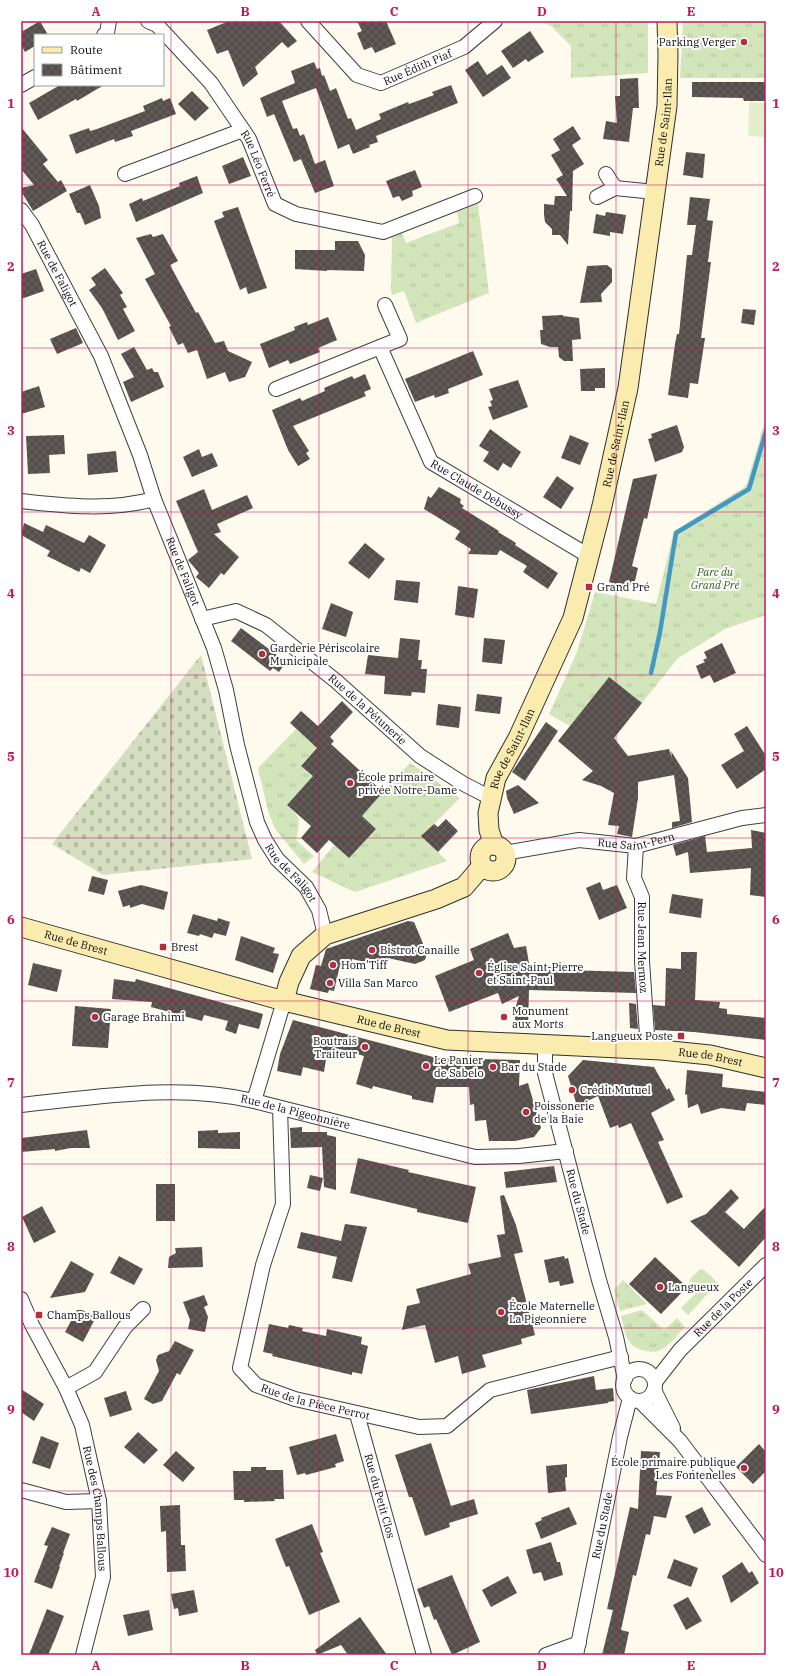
<svg xmlns="http://www.w3.org/2000/svg" width="787" height="1676" font-family="'IBM Plex Serif',serif">
  <style>
    .grass { fill: url(#grass-tufts) }
    .cemetery { fill: url(#cemetery-stones) }
    .pitch { fill: #e4eecc }
    .lines { fill: none; stroke-linecap: round; stroke-linejoin: round }
    .stream { stroke: #4398c3; stroke-width: 4.5 }
    .building { fill: url(#building-cross-hatch) }
    .street-casing { stroke: #404040; stroke-width: 16 }
    .secondary-casing { stroke: #2f2f2f; stroke-width: 21 }
    .street { stroke: #fff; stroke-width: 14 }
    .secondary { stroke: #f9ecae; stroke-width: 19 }
    .grid { fill: none; stroke: #c2185b; stroke-width: 1; stroke-opacity: 0.55 }
    .poi-dot { fill: #b32f3d; stroke: #fff; stroke-width: 1.5 }
    .labels { text-anchor: middle; stroke-width: 4; stroke-linejoin: round; paint-order: stroke }
    .poi-label { font-size: 11px; fill: #0d0d0d; stroke: #fff; text-anchor: start }
    .street-label { font-size: 11px; fill: #0d0d0d; stroke: #fff }
    .park-label { font-size: 11px; font-style: italic; fill: #336022; stroke: #fff }
    .neatline { fill: none; stroke: #c2185b; stroke-width: 1.5 }
    .grid-label { font-size: 13px; text-anchor: middle; font-weight: bold; fill: #c2185b }
  </style>
  <defs>
    <pattern id="grass-tufts" width="24" height="20" patternUnits="userSpaceOnUse"><rect width="24" height="20" fill="#d3e6bb"/><path d="M3 7l-1-3M5 7V3M7 7l1-3M15 17l-1-3M17 17v-4M19 17l1-3" fill="none" stroke="#b4c4a0"/></pattern>
    <pattern id="cemetery-stones" width="16" height="16" patternUnits="userSpaceOnUse"><rect width="16" height="16" fill="#d6dec1"/><path d="M2 7V4a2 2 0 0 1 4 0v3zM10 15v-3a2 2 0 0 1 4 0v3z" fill="#b6bda5"/></pattern>
    <pattern id="building-cross-hatch" width="8" height="8" patternUnits="userSpaceOnUse"><rect width="8" height="8" fill="#554e4a"/><path d="M0 0l8 8M0 8l8-8" fill="none" stroke="#686360"/></pattern>
  </defs>
  <rect width="100%" height="100%" fill="#fefaee"/>
  <!-- grass -->
  <path class="grass" d="M540 21H648V73L571 78V46L551 26Z
    M683 21H766V78H680Z
    M478 204 489 293 416 323 404 291 392 295 391 291 392 237 402 233 406 243 459 223 457 212Z
    M766 417V615L725 629 678 658 642 703 609 677 570 726 549 714 577 652 595 592 656 604 674 531 746 486Z
    M296 729 317 748 301 765 313 776 287 805C302 818 300 821 296 840L314 856 304 864 275 829 268 811 258 768Z
    M410 763 460 798 422 836 447 861 355 892 312 872 335 844 349 858 376 829 361 815Z
    M700 1269 704 1270 718 1283 719 1285 714 1287 688 1315 681 1308 698 1291 689 1280Z
    M623 1280 647 1304 620 1311 614 1290Z
    M642 1310 664 1330 677 1318 685 1327C678 1334 668 1348 658 1351 653 1353 647 1351 642 1350 625 1345 625 1332 621 1316Z"/>
  <!-- cemetery -->
  <path class="cemetery" d="M201 655 252 859 103 875 52 844Z"/>
  <!-- pitch -->
  <path class="pitch" d="M749 102 766 103V137L748 136Z"/>
  <g class="lines">
    <!-- stream -->
    <path class="stream" d="M651 673 660 632 676 533 749 489 766 431"/>
  </g>
  <!-- building -->
  <path class="building" d="M40 21 48 35H35V46L25 52 21 45V32Z
    M229 21H279L297 41 288 48 282 42 255 67 258 74 243 87 228 50 217 54 207 30Z
    M357 21H386L396 44 375 53 372 47 364 50 357 33 362 31Z
    M530 31 544 52 528 62 526 59 513 68 501 51Z
    M478 61 487 75 502 65 511 78 483 97 465 70Z
    M314 62 317 69 320 68 322 76 324 75 330 91 336 88 348 119 351 118 356 130 381 119 379 114 408 102 409 104 434 95 432 92 451 85 458 103 376 136 378 142 369 145 370 147 353 154 349 144 338 149 316 88 282 101 293 129 297 128 300 136 304 134 315 164 325 160 334 186 315 193 301 159 294 162 274 114 267 117 260 98 295 83 291 71Z
    M638 78 639 108H633L629 142 603 139 606 121 617 123 615 96H620V79Z
    M692 82H766V101H744L743 98 692 97Z
    M60 85H104L77 101 76 99 38 120 29 103Z
    M192 91 209 108 195 121 178 104Z
    M162 98 163 101 170 98 176 114 131 131 133 136 115 142 114 139 76 154 69 135 89 128 90 131 97 129 145 111 143 106Z
    M573 126 581 139 572 145 584 164 573 171 572 211H570L568 245 560 235H552V229L545 222 544 215V204L554 205 555 196H567L556 179 563 175 551 155 560 150 553 139Z
    M21 127 48 160 43 164 58 182 61 180 67 191 33 211 21 191V188L34 185 21 169Z
    M686 152 705 154 703 178 683 175Z
    M243 157 251 176 229 184 222 166Z
    M415 170 422 187 412 191 413 196 402 201 399 196 393 198 386 181Z
    M197 176 203 193 136 222 129 204 142 198 143 201 180 186 179 183Z
    M90 185 99 206 101 218 85 225 80 213H77L69 194Z
    M690 197 710 199 707 220 713 221 708 262H711L701 338H705L698 384 690 383 688 398 668 395 675 344 677 334H679L687 255H692L696 225H687Z
    M238 207 267 288 248 294 246 287 240 290 214 221 224 217 222 212Z
    M606 212 626 215 623 234 610 232V236L593 233 596 214 605 216Z
    M151 234 153 237 163 234 178 261 170 265 196 313 198 312 215 343 224 341 228 351 252 362 245 377 229 382 225 372 207 379 197 350 188 353 183 343 178 345 169 327 171 326 145 279 155 274 136 238Z
    M335 241H358L365 255 364 271 327 270V271L295 269V250H335Z
    M607 265 612 269V282L601 294 602 302 580 303 587 266Z
    M105 268 123 293 120 295 127 307 123 309 135 331 118 340 102 308 89 290 96 285 91 278Z
    M36 269 44 291 21 299V274Z
    M743 309 756 310 754 325 741 323Z
    M563 315V316L579 318 581 339 572 340 573 361H564L559 357 558 347H550L541 344 540 330H543L542 316Z
    M328 317 337 340 318 348 320 352 290 364 288 360 269 368 260 344 295 330 294 327 307 322 308 325Z
    M76 328 83 343 57 354 50 339Z
    M134 347 147 370 152 368 154 372H158L164 387 131 402 123 382 134 377 121 354Z
    M473 351 483 375 448 389 449 393 435 398 434 395 415 402 405 379Z
    M605 368V388H595V391H581L580 369Z
    M365 374 371 389 364 392 366 396 293 426 309 451 306 453 310 459 298 466 288 450 272 410 300 398 302 401 325 391 324 388 352 376 354 379Z
    M518 380 528 407 493 420 488 407 492 406 490 401 493 400 489 389Z
    M39 386 45 407 21 414V392Z
    M677 425 684 447 682 452 655 462 648 439 652 438 651 434Z
    M490 429 521 452 511 468 503 463 498 471 483 461 489 452 479 446Z
    M64 435 65 454 49 455 50 473 28 474 26 436Z
    M570 435 589 443 580 465 561 458Z
    M199 449 202 457 212 453 218 466 192 477 183 457Z
    M116 451 118 472 88 475 87 454Z
    M657 474 647 519 644 518 632 566 638 568 634 585 627 584 626 587 609 582 633 479Z
    M557 476 574 488 561 509 543 497Z
    M439 487 461 499 460 503 464 506 462 508 499 531 498 532 516 543 515 545 558 573 548 589 523 572 527 566 500 550 497 555 468 554 471 549 455 539 460 531 424 509 428 496 431 498Z
    M204 489 212 510 247 495 253 508 217 524 221 532 214 534 239 557 224 575 221 573 209 588 196 577 199 573 188 560 198 552 176 501Z
    M24 523 43 532 46 525 84 543 89 535 106 545 90 573 81 568 79 572 47 556 50 551 21 535Z
    M365 543 385 559 369 579 348 563Z
    M396 580 420 582 418 603 394 600Z
    M458 586 478 589 474 618 455 615Z
    M331 603 353 612 346 637 322 629Z
    M241 628 286 662 279 672 273 668 270 671 231 641Z
    M400 638 420 640 418 660H422L421 669H427L425 693 412 692 411 696 384 694 385 676 365 674 368 655 398 658Z
    M484 638 505 640 502 664 482 662Z
    M722 643 736 673 714 683 710 675 701 679 696 666 705 662 703 660 707 658 704 652Z
    M609 677 642 703 614 738 628 756 669 749 672 758 671 751 688 778 692 822 672 828V822L680 821 674 775 638 782V798L632 837 617 834 619 826 608 825 614 793 601 786 582 780 593 771 558 741Z
    M477 694 502 697 500 714 475 711Z
    M342 701 353 712 330 737 334 741 331 744 383 792 362 816 376 829 349 858 329 840 317 853 301 838 311 826 287 805 313 776 301 766 317 748 290 723 301 711 318 726Z
    M438 704 461 707 459 728 436 725Z
    M546 722 558 731 525 781 512 772Z
    M747 726 766 756V769L737 789 721 765 744 751 734 734Z
    M518 785 539 803 514 814 507 798 506 791Z
    M446 819 458 831 438 852 421 836 434 824 438 827Z
    M751 830 766 833V897L750 895 751 868 690 873 688 852 676 856 673 845 705 836 707 852 752 848Z
    M92 876 108 880 104 895 88 891Z
    M600 882 603 890 617 885 627 908 599 920 586 888Z
    M141 885 168 892 164 910 142 904 130 908V905L123 907 118 891Z
    M672 894 703 899 701 918 669 913Z
    M193 914 217 921 218 918 230 922 226 936 214 933 212 938 200 934 199 936 187 933Z
    M408 921 414 922 427 953 425 960 415 964 388 958 387 962 370 959 369 963 352 959 351 967 340 965 334 991 329 990 328 993 310 989 316 965 321 966 326 949Z
    M508 933 514 948 526 946 530 969 634 972 636 993 529 990 528 1027 515 1026V1009L519 996 502 1004 498 993 449 1012 435 976 474 960 470 949Z
    M241 936 275 948 273 953 279 954 273 973 235 960Z
    M681 952H697L695 1000 720 1002 719 1008 727 1009V1014L766 1018V1040L694 1032 655 1030 653 1005 665 1006 666 968 681 969Z
    M33 963 62 970 57 992 28 985Z
    M114 979 135 982 136 979 263 1014 259 1029 239 1024 236 1034 225 1030 228 1021 204 1015 202 1021 151 1007 152 1002 112 999Z
    M629 1003 636 1004 638 1029 630 1028Z
    M75 1006 111 1009 108 1048 72 1046Z
    M293 1020 437 1058 520 1060 519 1086 528 1083 541 1128 534 1137 515 1141H489L486 1120 475 1121 474 1104 470 1105 469 1087H436L433 1103 412 1099V1096L373 1086 372 1089 356 1084 364 1056 340 1049 338 1055 327 1053 324 1072 303 1067 301 1076 277 1071 280 1054Z
    M583 1060 654 1067 667 1090 669 1088 675 1100 651 1113 664 1140 658 1142 683 1197 667 1204 631 1123 619 1128 618 1125 610 1128 598 1096 577 1106 568 1076Z
    M687 1070 723 1074 722 1087 766 1092V1105L747 1103 745 1111 721 1108 701 1114 698 1104 688 1108 687 1094 685 1095Z
    M302 1127V1132H327V1135L336 1137V1190L324 1187 322 1147 291 1148 290 1128Z
    M87 1130 90 1148H71L55 1151V1149L21 1152V1138Z
    M218 1130V1133L240 1132V1149L198 1148V1131Z
    M358 1158 409 1170 408 1172 476 1187 468 1223 417 1212V1209L350 1193Z
    M554 1166 557 1182 506 1188 504 1172Z
    M310 1175 323 1178 320 1191 307 1188Z
    M156 1184H175V1221H156Z
    M731 1189 739 1198 725 1212 744 1229 766 1206V1237L739 1267 690 1221 706 1214Z
    M504 1195 516 1225 523 1252 514 1254 535 1335 521 1339 522 1344 482 1355 486 1367 462 1374 458 1356 435 1363 425 1325 402 1330 407 1306 420 1303 416 1289 471 1274 468 1264 501 1257 497 1235 505 1234 500 1196Z
    M42 1206 56 1232 34 1243 22 1217Z
    M345 1224 367 1227 352 1282 332 1278 337 1257 297 1248 301 1232 341 1241Z
    M202 1247 203 1267 168 1268 169 1257 176 1253 175 1248Z
    M119 1256 143 1269 134 1285 110 1273Z
    M564 1256 565 1259 568 1258 574 1283 560 1286 559 1281 549 1283 544 1260Z
    M655 1257 687 1287 661 1314 629 1284Z
    M71 1261 94 1274 85 1292 50 1298Z
    M204 1295 208 1305 204 1307 208 1317 205 1332 188 1329 190 1320 183 1302Z
    M77 1310H82L96 1317 83 1342 65 1332Z
    M269 1324 288 1328 289 1325 303 1328 302 1331 326 1336 327 1329 362 1337 361 1344 368 1346 362 1374 352 1372V1375L272 1356 273 1354 263 1352Z
    M175 1341 194 1350 180 1375 177 1373 162 1401 153 1404 144 1399 159 1371 156 1360 158 1355 169 1351Z
    M594 1376 596 1390 613 1388 614 1401 608 1402V1403L531 1414 527 1390Z
    M21 1389 44 1404 34 1421 21 1412Z
    M126 1391 132 1410 110 1417 104 1398Z
    M138 1432 158 1450 144 1464 124 1447Z
    M336 1434 344 1461 335 1464 336 1467 306 1475 305 1473 297 1475 289 1447Z
    M41 1436 59 1443 50 1469 32 1463Z
    M431 1443 451 1506 474 1499 478 1514 449 1523 450 1527 425 1536 412 1497H409L395 1455Z
    M759 1444 766 1452V1471L753 1484 736 1467Z
    M176 1451 195 1468 183 1482 163 1465Z
    M641 1451 660 1452 656 1495 672 1496 666 1518 654 1516 650 1535 646 1534 636 1576 633 1575 621 1630 629 1632 624 1655H602L613 1610 607 1609 630 1507 638 1509Z
    M567 1464V1477L565 1478 566 1491 548 1493 546 1466Z
    M251 1467H266V1470H283L284 1499H274L275 1501 244 1502V1500H234L233 1471H251Z
    M180 1505 181 1545H185L186 1571 167 1572 166 1531 161 1532 160 1506Z
    M569 1507 577 1524 541 1539 535 1523 542 1520 541 1518Z
    M702 1507 711 1525 694 1534 685 1516Z
    M312 1524 323 1552 320 1553 340 1602 309 1615 289 1566 286 1567 275 1539Z
    M52 1527 70 1534 63 1553H64L59 1567H60L52 1589 34 1582 48 1546 44 1545Z
    M551 1542 557 1562H560L563 1575 544 1581 541 1572 533 1574 526 1550Z
    M674 1559 698 1568 691 1587 667 1578Z
    M742 1562 749 1573 752 1571 759 1583 731 1603 722 1576Z
    M452 1575 480 1642 452 1655 436 1619 434 1620 429 1606 424 1608 417 1589Z
    M508 1576 517 1593 491 1607 482 1590Z
    M194 1590 198 1612 179 1616 178 1608 174 1609 171 1594Z
    M688 1597 702 1621 686 1630 673 1605Z
    M47 1609 64 1616 55 1639 48 1655H29Z
    M149 1610 153 1630 128 1636 123 1615Z
    M360 1617 387 1655H348L341 1645 317 1655 315 1650Z"/>
  <g class="lines">
    <!-- street casing -->
    <g class="street-casing">
      <g id="street">
        <path id="s1" d="M148 21 157 25 211 83 249 139 275 204 296 214 383 232 475 196"/>
        <path id="s2" d="M308 21 357 75 381 83 464 47 495 21"/>
        <path d="M104 35 107 33 109 21"/>
        <path d="M21 85 35 77"/>
        <path d="M125 174 243 130"/>
        <path d="M606 174 615 188"/>
        <path d="M597 197 615 188 655 192"/>
        <path id="s3" d="M21 210 32 225 101 356 140 455 154 499 214 648 226 690 237 745 257 822 265 840 277 859 306 887 319 910 325 935"/>
        <path d="M380 347 400 339 385 305"/>
        <path id="s4" d="M276 389 380 347 431 462 589 556"/>
        <path d="M21 501C64 506 112 511 154 499"/>
        <path id="s5" d="M202 619 236 611 266 625 336 681 420 756 462 783 491 798"/>
        <path id="s6" d="M636 846 634 878 642 897V961L648 1050"/>
        <path id="s7" d="M505 853 579 840 636 846 742 818 766 815"/>
        <path id="s8" d="M545 1044V1073L599 1280 616 1337 625 1379"/>
        <path d="M254 1101 284 1001"/>
        <path id="s9" d="M21 1105C98 1097 178 1083 254 1101L475 1157 519 1156 566 1151"/>
        <path id="s10" d="M280 1108 283 1204 263 1265 240 1368 256 1385 295 1399 419 1427 447 1426 490 1390 621 1357"/>
        <path id="s11" d="M21 1299 32 1325 66 1388 82 1425 99 1501 103 1577 83 1655"/>
        <circle cx="639" cy="1385" r="16"/>
        <path id="s12" d="M655 1382 680 1350 766 1265"/>
        <path d="M66 1388 95 1372 125 1327 143 1309"/>
        <path d="M654 1390 673 1428"/>
        <path d="M640 1401 680 1441 766 1555"/>
        <path id="s13" d="M357 1414 424 1655"/>
        <path d="M21 1490 66 1502 99 1501"/>
        <path d="M546 1655 579 1643"/>
        <path id="s14" d="M576 1655 620 1437 630 1398"/>
      </g>
    </g>
    <!-- secondary casing -->
    <g class="secondary-casing">
      <g id="secondary">
        <circle cx="493" cy="858" r="13"/>
        <path id="s15" d="M494 845 489 830 488 813 496 778 518 738 573 618 602 506 628 388 667 106 668 55 667 21"/>
        <path id="s16" d="M21 927 284 1001 447 1040 661 1050 710 1055 766 1068"/>
        <path d="M284 1001 289 982 301 956 325 935 436 899 464 887 482 866"/>
      </g>
    </g>
    <!-- street -->
    <use href="#street" class="street"/>
    <!-- secondary -->
    <use href="#secondary" class="secondary"/>
  </g>
  <!-- grid -->
  <path class="grid" d="M171 21V1655M319 21V1655M468 21V1655M616 21V1655M21 185H766M21 348H766M21 512H766M21 675H766M21 838H766M21 1001H766M21 1164H766M21 1328H766M21 1491H766"/>
  <!-- markers -->
  <g class="poi-dot">
    <circle cx="744" cy="42" r="4"/>
    <rect x="585" y="583" width="8" height="8" rx="2"/>
    <circle cx="262" cy="654" r="4"/>
    <circle cx="350" cy="783" r="4"/>
    <rect x="159" y="943" width="8" height="8" rx="2"/>
    <circle cx="372" cy="950" r="4"/>
    <circle cx="333" cy="965" r="4"/>
    <circle cx="479" cy="973" r="4"/>
    <circle cx="330" cy="983" r="4"/>
    <circle cx="95" cy="1017" r="4"/>
    <circle cx="504" cy="1017" r="4"/>
    <rect x="677" y="1032" width="8" height="8" rx="2"/>
    <circle cx="365" cy="1047" r="4"/>
    <circle cx="426" cy="1066" r="4"/>
    <circle cx="493" cy="1067" r="4"/>
    <circle cx="572" cy="1090" r="4"/>
    <circle cx="526" cy="1112" r="4"/>
    <circle cx="660" cy="1287" r="4"/>
    <circle cx="501" cy="1312" r="4"/>
    <rect x="35" y="1311" width="8" height="8" rx="2"/>
    <circle cx="744" cy="1468" r="4"/>
  </g>
  <g class="labels">
    <!-- poi labels -->
    <g class="poi-label">
      <text x="736" y="46" text-anchor="end">Parking Verger</text>
      <text x="597" y="591">Grand Pré</text>
      <text x="270" y="652">Garderie Périscolaire<tspan x="270" dy="13">Municipale</tspan></text>
      <text x="358" y="781">École primaire<tspan x="358" dy="13">privée Notre-Dame</tspan></text>
      <text x="171" y="951">Brest</text>
      <text x="380" y="954">Bistrot Canaille</text>
      <text x="341" y="969">Hom'Tiff</text>
      <text x="487" y="971">Église Saint-Pierre<tspan x="487" dy="13">et Saint-Paul</tspan></text>
      <text x="338" y="987">Villa San Marco</text>
      <text x="512" y="1015">Monument<tspan x="512" dy="13">aux Morts</tspan></text>
      <text x="103" y="1021">Garage Brahimi</text>
      <text x="673" y="1040" text-anchor="end">Langueux Poste</text>
      <text x="357" y="1045" text-anchor="end">Boutrais<tspan x="357" dy="13">Traiteur</tspan></text>
      <text x="434" y="1064">Le Panier<tspan x="434" dy="13">de Sabelo</tspan></text>
      <text x="501" y="1071">Bar du Stade</text>
      <text x="580" y="1094">Crédit Mutuel</text>
      <text x="534" y="1110">Poissonerie<tspan x="534" dy="13">de la Baie</tspan></text>
      <text x="668" y="1291">Langueux</text>
      <text x="509" y="1310">École Maternelle<tspan x="509" dy="13">La Pigeonniere</tspan></text>
      <text x="47" y="1319">Champs Ballous</text>
      <text x="736" y="1466" text-anchor="end">École primaire publique<tspan x="736" dy="13">Les Fontenelles</tspan></text>
    </g>
    <!-- street labels -->
    <g class="street-label">
      <text dy="4" stroke="none"><textPath href="#s2" startOffset="138">Rue Édith Piaf</textPath></text>
      <text dy="4" stroke="none"><textPath href="#s15" startOffset="751">Rue de Saint-Ilan</textPath></text>
      <text dy="4" stroke="none"><textPath href="#s1" startOffset="183">Rue Léo Ferré</textPath></text>
      <text dy="4" stroke="none"><textPath href="#s3" startOffset="73">Rue de Faligot</textPath></text>
      <text dy="4" stroke="none"><textPath href="#s15" startOffset="426">Rue de Saint-Ilan</textPath></text>
      <text dy="4" stroke="none"><textPath href="#s4" startOffset="291">Rue Claude Debussy</textPath></text>
      <text dy="4" stroke="none"><textPath href="#s3" startOffset="397">Rue de Faligot</textPath></text>
      <text dy="4" stroke="none"><textPath href="#s5" startOffset="200">Rue de la Pétunerie</textPath></text>
      <text dy="4" stroke="none"><textPath href="#s15" startOffset="102">Rue de Saint-Ilan</textPath></text>
      <text dy="4" stroke="none"><textPath href="#s7" startOffset="133">Rue Saint-Pern</textPath></text>
      <text dy="4" stroke="none"><textPath href="#s3" startOffset="721">Rue de Faligot</textPath></text>
      <text dy="4" stroke="none"><textPath href="#s16" startOffset="57">Rue de Brest</textPath></text>
      <text dy="4" stroke="none"><textPath href="#s6" startOffset="103">Rue Jean Mermoz</textPath></text>
      <text dy="4" stroke="none"><textPath href="#s16" startOffset="381">Rue de Brest</textPath></text>
      <text dy="4" stroke="none"><textPath href="#s16" startOffset="705">Rue de Brest</textPath></text>
      <text dy="4" stroke="none"><textPath href="#s9" startOffset="277">Rue de la Pigeonnière</textPath></text>
      <text dy="4" stroke="none"><textPath href="#s8" startOffset="162">Rue du Stade</textPath></text>
      <text dy="4" stroke="none"><textPath href="#s12" startOffset="101">Rue de la Poste</textPath></text>
      <text dy="4" stroke="none"><textPath href="#s10" startOffset="351">Rue de la Pièce Perrot</textPath></text>
      <text dy="4" stroke="none"><textPath href="#s13" startOffset="85">Rue du Petit Clos</textPath></text>
      <text dy="4" stroke="none"><textPath href="#s11" startOffset="225">Rue des Champs Ballous</textPath></text>
      <text dy="4" stroke="none"><textPath href="#s14" startOffset="132">Rue du Stade</textPath></text>
    </g>
    <!-- park labels -->
    <g class="park-label">
      <text x="715" y="576">Parc du<tspan x="715" dy="13">Grand Pré</tspan></text>
    </g>
  </g>
  <!-- border -->
  <rect width="787" height="1676" fill="none" stroke="#ffffff" stroke-width="44"/>
  <!-- legend -->
  <rect x="34" y="34" width="130" height="52" fill="#ffffff" stroke="#9e9e9e"/>
  <rect x="42" y="47" width="20" height="6" fill="#f9ecae" stroke="#9e9e9e"/>
  <text x="70" y="54" font-size="12" fill="#0d0d0d">Route</text>
  <rect x="42" y="64" width="20" height="12" fill="url(#building-cross-hatch)" stroke="#9e9e9e"/>
  <text x="70" y="74" font-size="12" fill="#0d0d0d">Bâtiment</text>
  <rect x="22" y="22" width="743" height="1632" class="neatline"/>
  <g class="grid-label">
    <text x="96" y="16">A</text>
    <text x="245" y="16">B</text>
    <text x="394" y="16">C</text>
    <text x="542" y="16">D</text>
    <text x="691" y="16">E</text>
    <text x="11" y="108">1</text>
    <text x="776" y="108">1</text>
    <text x="11" y="271">2</text>
    <text x="776" y="271">2</text>
    <text x="11" y="435">3</text>
    <text x="776" y="435">3</text>
    <text x="11" y="598">4</text>
    <text x="776" y="598">4</text>
    <text x="11" y="761">5</text>
    <text x="776" y="761">5</text>
    <text x="11" y="924">6</text>
    <text x="776" y="924">6</text>
    <text x="11" y="1087">7</text>
    <text x="776" y="1087">7</text>
    <text x="11" y="1251">8</text>
    <text x="776" y="1251">8</text>
    <text x="11" y="1414">9</text>
    <text x="776" y="1414">9</text>
    <text x="11" y="1577">10</text>
    <text x="776" y="1577">10</text>
    <text x="96" y="1670">A</text>
    <text x="245" y="1670">B</text>
    <text x="394" y="1670">C</text>
    <text x="542" y="1670">D</text>
    <text x="691" y="1670">E</text>
  </g>
</svg>
